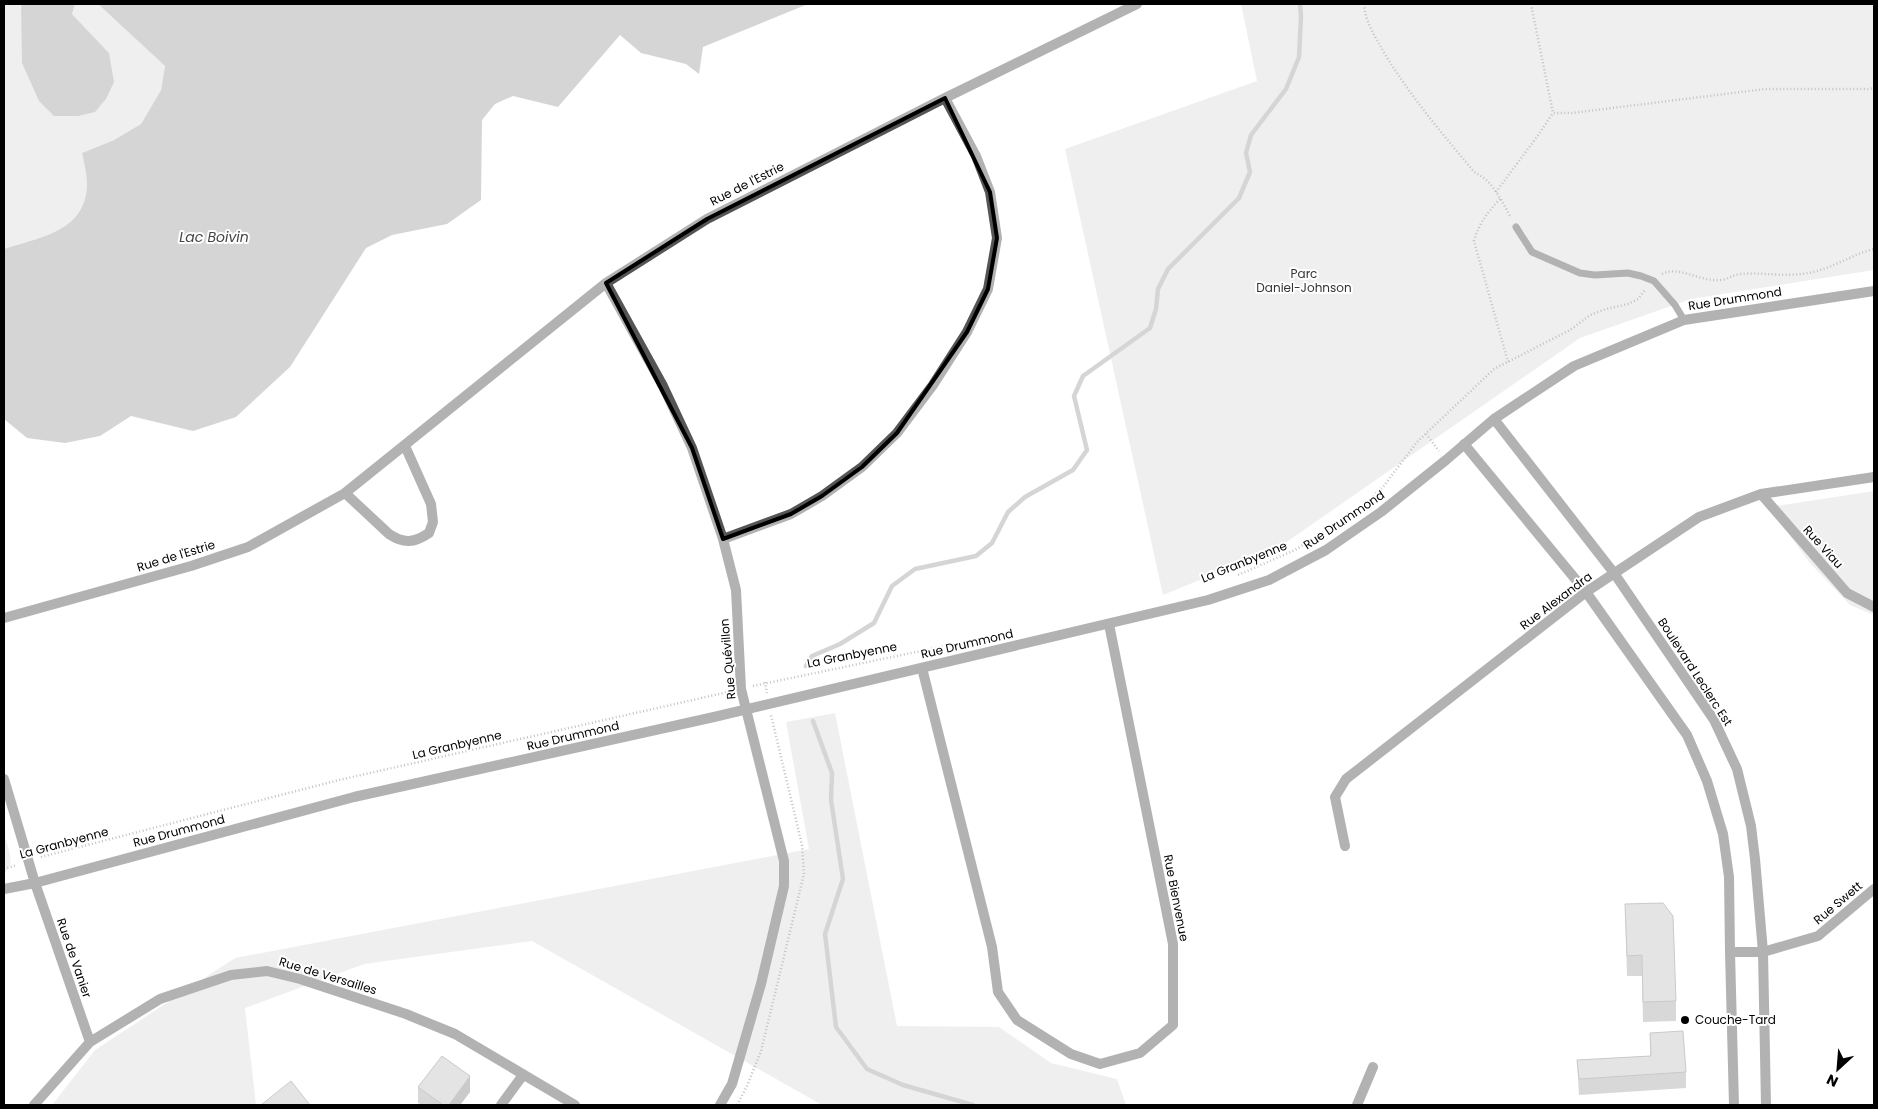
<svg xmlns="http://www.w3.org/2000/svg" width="1878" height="1109" font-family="Poppins,sans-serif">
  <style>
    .green { fill: #dcdcdc }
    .water { fill: #a3a3a3 }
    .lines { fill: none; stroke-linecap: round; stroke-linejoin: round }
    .stream { stroke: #a3a3a3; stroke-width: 4.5 }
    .path { stroke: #777; stroke-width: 2.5; stroke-dasharray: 1 2.5; stroke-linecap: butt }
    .service { stroke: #555; stroke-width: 7 }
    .minor { stroke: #555; stroke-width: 10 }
    .tertiary { stroke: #555; stroke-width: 10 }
    .wall { fill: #a9a9a9 }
    .shaded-wall { fill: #898989 }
    .building { fill: #c4c4c4; stroke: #898989 }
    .marked { fill: none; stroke: #000; stroke-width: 4; stroke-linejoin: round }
    .poi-dot { fill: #000; stroke: #fff; stroke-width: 2 }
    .labels { text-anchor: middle; stroke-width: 4; stroke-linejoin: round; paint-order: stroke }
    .street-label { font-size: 12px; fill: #000; stroke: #fff }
    .park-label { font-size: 12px; fill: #333; stroke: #fff }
    .poi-label { font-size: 12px; fill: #000; stroke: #fff; text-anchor: start }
    .water-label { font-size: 14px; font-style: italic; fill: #444; stroke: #fff }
  </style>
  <rect width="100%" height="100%" fill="#fff"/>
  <!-- green -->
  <path class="green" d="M4 4H21L20 7 109 53 72 14 75 4H98L165 66 161 90 141 124 114 140 82 153C84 163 88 174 87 184 86 232 40 237 4 249Z
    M1241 4H1874V270L1691 299 1580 338 1278 548 1163 595 1065 149 1257 81Z
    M1874 491V615L1850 605 1810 563 1769 507Z
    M835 713 897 1026 999 1027 1051 1063 1117 1079 1126 1105H822L532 941 364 964 245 1008 256 1105H52L95 1050 235 958 809 849 786 722Z
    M4 834C7 846 17 864 4 873Z"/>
  <!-- water -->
  <path class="water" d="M21 4H75L72 14 109 53 114 82 106 99 95 112 78 116H54L39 101 22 63Z
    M98 4H808L703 47 699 74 686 64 641 53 620 35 558 107 513 96 495 104 482 120 481 200 447 224 392 235 366 248 290 367 236 417 193 431 131 416 100 436 65 443 27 438 4 419V249C40 237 86 232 87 184 87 174 84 163 82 153L114 140 141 124 161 90 165 66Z"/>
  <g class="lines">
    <!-- stream -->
    <path class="stream" d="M806 666 812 656 840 644 874 623 892 586 915 569 976 556 992 543 1008 512 1025 497 1073 470 1087 450 1074 396 1083 376 1150 328 1156 309 1158 289 1168 269 1239 198 1250 172 1246 153 1251 135 1286 89 1299 57 1301 16 1300 4
      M813 721 832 773 831 800 843 879 825 934 836 1027 867 1069 903 1085 973 1105"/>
    <!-- path -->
    <path class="path" d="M1364 4C1365 20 1374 35 1382 49 1407 92 1439 130 1471 168 1475 174 1481 175 1486 180 1497 190 1504 205 1511 218
      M1531 4 1553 113H1572L1765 89H1868L1874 88
      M1496 192 1539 134 1553 113
      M1500 199C1488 212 1479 223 1474 241L1508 362
      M1662 274C1679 265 1699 282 1721 280 1728 279 1733 275 1740 274 1764 272 1788 278 1813 272 1835 267 1853 254 1874 249
      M1426 434 1439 451
      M1238 575 1295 550 1358 510 1383 487 1417 442 1494 369 1570 330 1590 315 1606 309 1628 304 1638 299 1645 290
      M765 682 767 693
      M753 686 1002 634
      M41 857 339 780 728 692
      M4 869 17 865
      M737 1105 747 1086 761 1051 804 874 802 845 771 715"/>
    <!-- service -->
    <path class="service" d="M1516 227 1532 252 1580 273 1595 275 1628 273 1641 276 1654 281 1675 305 1684 320"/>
    <!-- minor -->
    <path class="minor" d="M606 283 663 386 692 448 723 539 736 590 741 689 784 861V886L761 984 732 1084 720 1105
      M345 493 389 534C404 544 414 543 429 533L433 522 431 504 405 446
      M1761 494 1847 593 1874 607
      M723 539 791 514 822 496 862 467 897 433 933 385 967 332 988 289 997 238 990 192 976 156 945 98
      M4 618 191 566 248 547 345 493 606 283 707 219 945 98 1137 4
      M922 668 992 947 998 992 1017 1020 1071 1054 1100 1064 1140 1053 1173 1025V944L1109 624
      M4 779 35 883 90 1042
      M1345 846 1335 797 1346 779 1586 592 1699 517 1761 494 1874 477
      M1730 952H1763L1818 936 1874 889
      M34 1105 90 1042 160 999 231 975 267 971 300 979 406 1014 455 1034 575 1105
      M501 1105 523 1075
      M1357 1105 1373 1067"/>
    <!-- tertiary -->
    <path class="tertiary" d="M1494 419 1614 573 1714 720 1737 769 1751 826 1755 859 1763 952 1766 1105
      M1464 444 1586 592 1687 735 1707 781 1723 834 1729 877 1730 952 1734 1105
      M4 889 35 883 354 797 714 717 1208 600 1269 580 1326 550 1381 512 1446 460 1494 419 1574 366 1684 320 1874 291"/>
  </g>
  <!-- wall -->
  <path class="wall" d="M1625 904 1676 1001V1021L1643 1022 1642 976H1627Z
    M1650 1033 1686 1072V1088L1579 1095 1577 1060 1650 1056Z
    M418 1087 470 1092 460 1105H422L418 1103Z"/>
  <!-- shaded-wall -->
  <path class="shaded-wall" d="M470 1076V1092L460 1105H449Z"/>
  <!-- building -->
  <path class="building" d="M1663 903 1673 916 1676 1001 1643 1002 1642 955 1627 956 1625 904Z
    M1683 1031 1686 1072 1579 1079 1577 1060 1651 1056 1650 1033Z
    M442 1056 470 1076 449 1105H443L418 1087Z
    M291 1081 310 1105H261Z"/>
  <!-- marked area -->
  <path d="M0 0H1878V1109H0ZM945 98 990 192 997 238 988 289 967 332 897 433 862 467 822 496 791 514 723 539 692 448 606 283 707 219Z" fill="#fff" fill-opacity=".55" fill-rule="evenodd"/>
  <path class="marked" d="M945 98 990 192 997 238 988 289 967 332 897 433 862 467 822 496 791 514 723 539 692 448 606 283 707 219Z"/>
  <!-- markers -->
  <circle class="poi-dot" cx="1685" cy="1020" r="5"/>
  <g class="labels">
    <!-- street labels -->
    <g class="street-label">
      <text transform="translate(747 184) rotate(-27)" y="4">Rue de l'Estrie</text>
      <text transform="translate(1735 299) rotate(-9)" y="4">Rue Drummond</text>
      <text transform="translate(1344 520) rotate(-34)" y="4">Rue Drummond</text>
      <text transform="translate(1823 547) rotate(48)" y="4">Rue Viau</text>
      <text transform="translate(176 556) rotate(-17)" y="4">Rue de l'Estrie</text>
      <text transform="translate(1244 562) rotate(-22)" y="4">La Granbyenne</text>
      <text transform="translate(1556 601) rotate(-37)" y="4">Rue Alexandra</text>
      <text transform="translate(967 644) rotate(-13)" y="4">Rue Drummond</text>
      <text transform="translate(852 655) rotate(-11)" y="4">La Granbyenne</text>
      <text transform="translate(728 659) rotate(-95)" y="4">Rue Quévillon</text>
      <text transform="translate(1695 672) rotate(57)" y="4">Boulevard Leclerc Est</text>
      <text transform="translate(573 736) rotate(-13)" y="4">Rue Drummond</text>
      <text transform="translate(457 745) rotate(-13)" y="4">La Granbyenne</text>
      <text transform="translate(179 831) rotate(-15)" y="4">Rue Drummond</text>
      <text transform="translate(64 843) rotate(-15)" y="4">La Granbyenne</text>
      <text transform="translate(1176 898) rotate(79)" y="4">Rue Bienvenue</text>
      <text transform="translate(1838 903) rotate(-40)" y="4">Rue Swett</text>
      <text transform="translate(74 958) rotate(71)" y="4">Rue de Vanier</text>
      <text transform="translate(328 976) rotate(17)" y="4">Rue de Versailles</text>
    </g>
    <!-- park labels -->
    <g class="park-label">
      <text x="1304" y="278">Parc<tspan x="1304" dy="14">Daniel-Johnson</tspan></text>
    </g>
    <!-- poi labels -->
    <g class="poi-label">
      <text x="1695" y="1024">Couche-Tard</text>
    </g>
    <!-- water labels -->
    <g class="water-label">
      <text x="214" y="242">Lac Boivin</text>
    </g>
  </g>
  <!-- border -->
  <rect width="1878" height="1109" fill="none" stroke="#000000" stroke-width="10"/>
  <!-- north arrow -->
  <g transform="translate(1838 1069) rotate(206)" stroke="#ffffff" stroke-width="4" paint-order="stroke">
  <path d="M0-4L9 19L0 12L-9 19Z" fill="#000000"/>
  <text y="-8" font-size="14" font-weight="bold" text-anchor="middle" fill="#000000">N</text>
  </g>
</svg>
